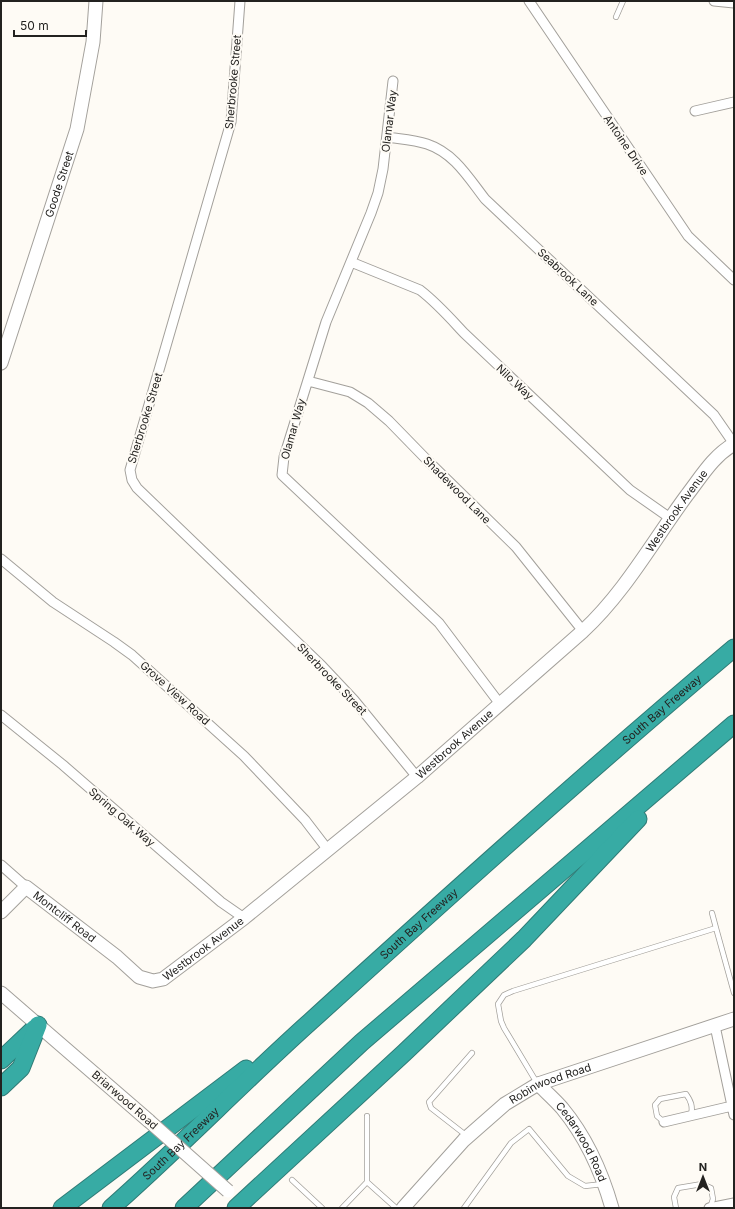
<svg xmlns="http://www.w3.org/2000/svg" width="735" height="1209" font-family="Inter,sans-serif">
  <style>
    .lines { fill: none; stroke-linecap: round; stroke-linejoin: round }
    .lane-casing { stroke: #a3a09b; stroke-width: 6 }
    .street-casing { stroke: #a3a09b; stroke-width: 11 }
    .secondary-casing { stroke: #a3a09b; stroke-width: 15 }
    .highway-casing { stroke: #307b76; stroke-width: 19 }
    .lane { stroke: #fff; stroke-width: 4.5 }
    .street { stroke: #fff; stroke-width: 9 }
    .secondary { stroke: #fff; stroke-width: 13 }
    .highway { stroke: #37aba4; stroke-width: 17 }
    .secondary-bridge-casing { stroke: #a3a09b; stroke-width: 15; stroke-linecap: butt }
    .secondary-bridge { stroke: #fff; stroke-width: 13 }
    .labels { text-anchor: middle; stroke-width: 4; stroke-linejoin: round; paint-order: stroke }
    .street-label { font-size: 11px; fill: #232220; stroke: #fefbf5 }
  </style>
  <rect width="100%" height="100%" fill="#fefbf5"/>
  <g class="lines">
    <!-- lane casing -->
    <g class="lane-casing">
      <path id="lane" d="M616 17 623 1
        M712 913 716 928
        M537 1083 504 1028 501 1021 498 1004 504 995 513 991 716 928 734 993
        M367 1116V1182
        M664 1122 657 1116 655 1105 660 1099 686 1094C691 1101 693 1106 691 1116
        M467 1136 431 1108 429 1102 472 1053
        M292 1180 322 1208
        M342 1208 367 1182 396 1208
        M464 1208 511 1143 529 1129 568 1176 585 1186 603 1184
        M676 1208 674 1197 678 1188 702 1184 711 1188 713 1199 710 1208"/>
    </g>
    <!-- street casing -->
    <g class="street-casing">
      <path id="street" d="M240 1 231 122 130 470 132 480 137 488 322 666 354 700 417 777
        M529 1 688 236 734 280
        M714 1 734 3
        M393 81 383 169 378 193 371 213 326 322 284 457 282 475 439 623 500 704
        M695 111 734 102
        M387 137C400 139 415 140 427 144 454 153 468 177 485 199L714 415 734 444
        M351 262 420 290C437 303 450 318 464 333L630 490 670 518
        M308 381 350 392 368 403 389 421 428 461 516 547 583 631
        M1 559 53 602 114 642 132 655 244 756 305 820 328 850
        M1 715 63 765 221 902 244 918
        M1 865 26 887
        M715 1026 734 1115
        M664 1122 732 1106
        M709 1208 734 1203"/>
    </g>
    <!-- secondary casing -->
    <g class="secondary-casing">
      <g id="secondary">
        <path id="s1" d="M1 363 77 129 93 42 96 1"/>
        <path id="s2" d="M1 912 26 887 117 957 139 977 153 981 163 979 244 918 417 777 583 631C625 592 653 541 687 495 701 477 713 456 734 444"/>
        <path d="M1 993 149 1121"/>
        <path id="s3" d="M538 1084C546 1092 555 1100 562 1108 586 1137 602 1173 612 1208"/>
        <path id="s4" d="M403 1208 464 1140 505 1104 538 1084 734 1019"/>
      </g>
    </g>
    <!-- highway casing -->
    <g class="highway-casing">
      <g id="highway">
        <path d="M1 1060 35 1028"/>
        <path d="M1 1087 21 1068 38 1025"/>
        <path d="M62 1208 246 1069"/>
        <path id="s5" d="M111 1208C179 1148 243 1082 311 1021 450 895 590 769 734 648"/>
        <path d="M184 1208 362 1042 734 724"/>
        <path d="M236 1208 404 1053 524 939 638 819"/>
      </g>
    </g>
    <!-- lane -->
    <use href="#lane" class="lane"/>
    <!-- street -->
    <use href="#street" class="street"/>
    <!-- secondary -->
    <use href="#secondary" class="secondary"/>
    <!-- highway -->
    <use href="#highway" class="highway"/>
    <!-- secondary-bridge casing -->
    <g class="secondary-bridge-casing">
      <path id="secondary-bridge" d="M149 1121 228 1191"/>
    </g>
    <!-- secondary-bridge -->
    <use href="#secondary-bridge" class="secondary-bridge"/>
  </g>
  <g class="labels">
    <!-- street labels -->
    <g class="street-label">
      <text transform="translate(233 82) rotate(-85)" y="4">Sherbrooke Street</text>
      <text transform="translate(389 121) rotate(-83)" y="4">Olamar Way</text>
      <text transform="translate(626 145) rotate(56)" y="4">Antoine Drive</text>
      <text dy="4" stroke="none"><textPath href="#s1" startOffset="188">Goode Street</textPath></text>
      <text transform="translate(568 277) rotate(43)" y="4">Seabrook Lane</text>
      <text transform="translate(515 382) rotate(43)" y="4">Nilo Way</text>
      <text transform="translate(145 418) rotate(-73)" y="4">Sherbrooke Street</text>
      <text transform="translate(293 429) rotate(-74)" y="4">Olamar Way</text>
      <text transform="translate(457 490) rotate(45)" y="4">Shadewood Lane</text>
      <text dy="4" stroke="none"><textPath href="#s2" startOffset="903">Westbrook Avenue</textPath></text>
      <text transform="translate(332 679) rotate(46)" y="4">Sherbrooke Street</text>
      <text transform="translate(175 693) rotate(42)" y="4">Grove View Road</text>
      <text dy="4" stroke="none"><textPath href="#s5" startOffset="743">South Bay Freeway</textPath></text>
      <text dy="4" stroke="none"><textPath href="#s2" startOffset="579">Westbrook Avenue</textPath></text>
      <text transform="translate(122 817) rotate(41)" y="4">Spring Oak Way</text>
      <text dy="4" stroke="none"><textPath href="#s2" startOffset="84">Montcliff Road</textPath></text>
      <text dy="4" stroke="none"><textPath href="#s5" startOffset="419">South Bay Freeway</textPath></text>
      <text dy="4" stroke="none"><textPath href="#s2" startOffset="255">Westbrook Avenue</textPath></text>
      <text dy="4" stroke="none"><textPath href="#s4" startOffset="196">Robinwood Road</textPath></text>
      <text transform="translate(125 1100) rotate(41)" y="4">Briarwood Road</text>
      <text dy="4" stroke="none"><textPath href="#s3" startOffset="73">Cedarwood Road</textPath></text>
      <text dy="4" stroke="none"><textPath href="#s5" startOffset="95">South Bay Freeway</textPath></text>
    </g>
  </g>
  <!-- border -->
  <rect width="735" height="1209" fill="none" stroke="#232220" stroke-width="4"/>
  <!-- north arrow -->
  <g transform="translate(703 1177)" stroke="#fefbf5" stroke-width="3" paint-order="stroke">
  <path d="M0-3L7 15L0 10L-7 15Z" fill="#232220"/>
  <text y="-6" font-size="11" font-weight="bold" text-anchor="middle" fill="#232220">N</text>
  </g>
  <!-- scale -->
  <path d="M14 30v6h72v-6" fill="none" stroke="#232220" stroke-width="2"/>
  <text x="20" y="30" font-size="12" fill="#232220" stroke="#fefbf5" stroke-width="3" paint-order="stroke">50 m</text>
</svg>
